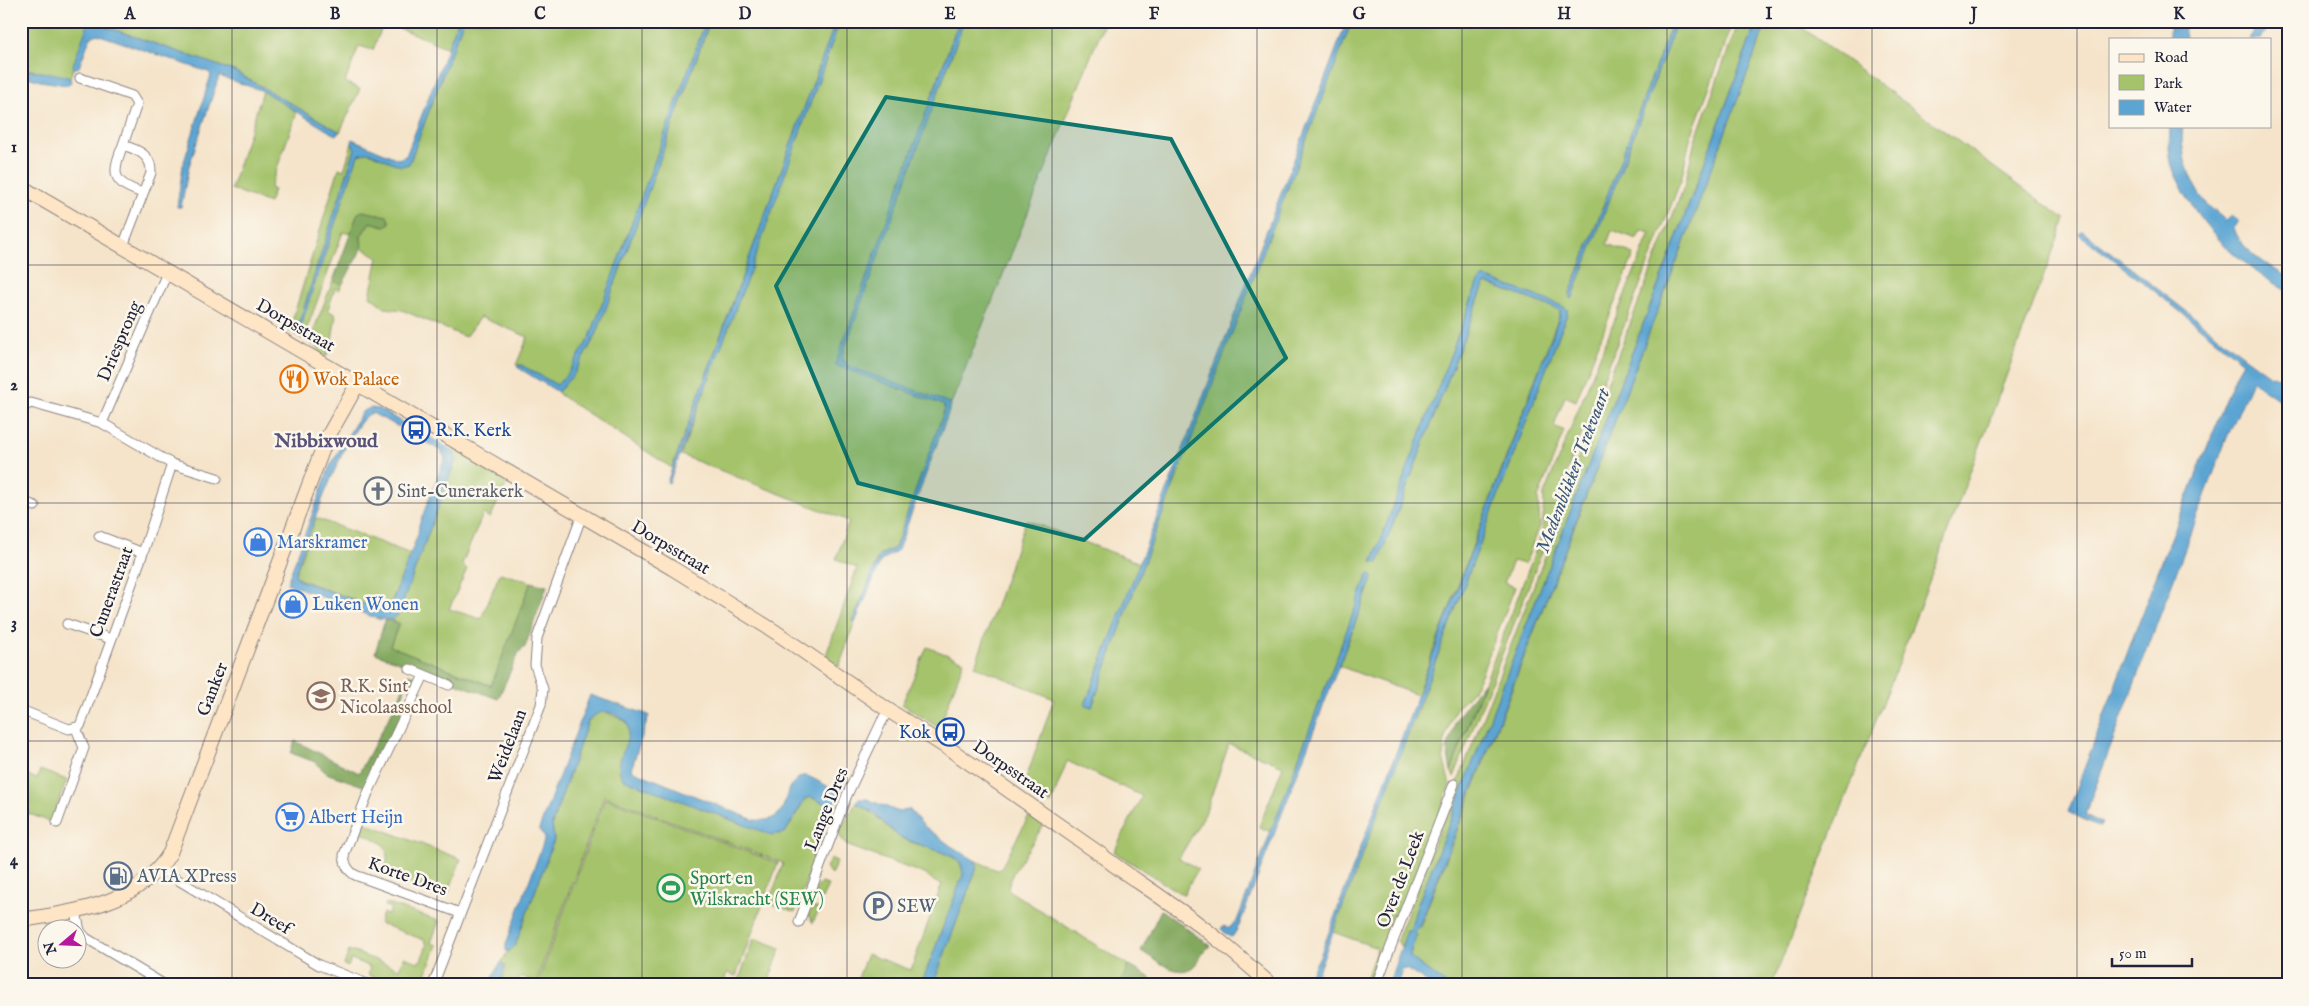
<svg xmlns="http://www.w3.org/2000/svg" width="2309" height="1006" font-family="'IM FELL English',serif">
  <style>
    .green { fill: #a4c36b; stroke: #637253 }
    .forest { fill: #83a95f; stroke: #52664d }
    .water { fill: #5ca5d3; stroke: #3f6487 }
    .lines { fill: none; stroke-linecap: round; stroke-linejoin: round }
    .street-casing { stroke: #8c8382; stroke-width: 11 }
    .secondary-casing { stroke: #8c8382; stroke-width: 16 }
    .street { stroke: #fff; stroke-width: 9 }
    .secondary { stroke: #fde5c5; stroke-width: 14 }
    .marked { fill: #0f766e; fill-opacity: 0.2; stroke: #0f766e; stroke-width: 4; stroke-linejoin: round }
    .grid { fill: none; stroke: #22223b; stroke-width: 1; stroke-opacity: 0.55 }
    .labels { text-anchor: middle; stroke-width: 5; stroke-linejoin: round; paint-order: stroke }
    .street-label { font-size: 18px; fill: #22223b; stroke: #fbf7ec }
    .food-label { font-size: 18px; fill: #c56008; stroke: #fbf7ec; text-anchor: start }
    .transit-label { font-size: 18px; fill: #164399; stroke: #fbf7ec; text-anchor: start }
    .worship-label { font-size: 18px; fill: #5b616d; stroke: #fbf7ec; text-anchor: start }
    .shop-label { font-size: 18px; fill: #366cbe; stroke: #fbf7ec; text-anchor: start }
    .education-label { font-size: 18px; fill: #785e54; stroke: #fbf7ec; text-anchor: start }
    .service-label { font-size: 18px; fill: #4e5e75; stroke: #fbf7ec; text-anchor: start }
    .leisure-label { font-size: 18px; fill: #27864d; stroke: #fbf7ec; text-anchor: start }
    .water-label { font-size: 19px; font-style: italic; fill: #395678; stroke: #fbf7ec }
    .quarter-label { font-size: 20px; font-weight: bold; fill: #5a5277; stroke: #fbf7ec }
    .neatline { fill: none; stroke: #22223b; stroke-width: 2 }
    .grid-label { font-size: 16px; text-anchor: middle; font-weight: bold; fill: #22223b }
  </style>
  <rect width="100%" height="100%" fill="#fbf7ec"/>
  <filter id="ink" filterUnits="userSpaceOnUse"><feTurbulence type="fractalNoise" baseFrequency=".02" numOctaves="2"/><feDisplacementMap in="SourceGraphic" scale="10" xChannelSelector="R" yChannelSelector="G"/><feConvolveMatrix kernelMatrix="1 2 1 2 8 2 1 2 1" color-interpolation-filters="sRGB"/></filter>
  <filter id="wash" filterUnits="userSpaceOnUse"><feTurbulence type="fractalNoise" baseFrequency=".0096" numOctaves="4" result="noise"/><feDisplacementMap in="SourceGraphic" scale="20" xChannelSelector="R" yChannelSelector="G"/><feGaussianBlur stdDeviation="1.12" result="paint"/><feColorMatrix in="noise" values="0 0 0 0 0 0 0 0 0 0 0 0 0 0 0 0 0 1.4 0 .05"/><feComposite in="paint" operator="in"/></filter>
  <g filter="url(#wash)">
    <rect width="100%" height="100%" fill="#f5e4ca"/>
    <!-- green -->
    <path class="green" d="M21 21H89L70 78 21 68Z
      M99 21H458L448 48 384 22 373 50 359 46 345 82 360 89 340 132 234 71 101 25Z
      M463 21H706L597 322C590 339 573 376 557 385L521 365H516L528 337 480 317 465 337 402 310 385 308 370 296 378 257 362 248 361 236 370 222 385 226 358 213 350 234 343 232 303 339 289 331 339 168 344 170 352 143 355 149 298 326 299 329 358 155 368 152 401 166 409 164Z
      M710 21H836L672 468 560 395 558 392 574 374 597 333Z
      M840 21H959L835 365 943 405 945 410 895 548 881 554 877 560 839 667 825 658 857 568 836 559 849 521 681 455Z
      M964 21H1105L951 404 848 366 844 361 842 356Z
      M1352 21H1673L1569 296 1572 299 1677 21H1734L1690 139 1681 180 1563 482 1553 524 1454 777 1451 771 1542 534 1544 494 1650 233 1641 230 1637 239 1612 230 1607 244 1634 254 1576 401 1565 396 1554 426 1564 431 1538 498 1540 526 1525 564 1513 561 1504 583 1515 587 1481 675 1471 693 1455 710 1451 720 1445 738 1443 757 1450 785 1426 848C1420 853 1417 858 1420 866L1373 985H1364L1377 948 1333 932 1567 314V309L1487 278 1478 282 1373 562 1378 563 1484 285 1488 284 1560 310V313L1417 695 1339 666 1373 576 1368 574 1271 832 1259 827 1283 766 1229 744 1205 814 1179 858 1198 869 1183 895 1114 852 1142 796 1067 761 1051 804 1024 784 1054 699 975 666 1026 520 1140 563 1085 704 1092 707 1143 565Z
      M1739 21H1757L1675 242 1419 901 1411 928 1410 931H1407L1401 947 1397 940 1556 528 1567 485 1685 184 1695 140Z
      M1767 21H1793L2065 219 1894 675 1772 985H1447L1410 957 1411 950 1417 935 1414 933 1420 927 1683 245Z
      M263 91 297 112 270 188 274 190 269 203 231 189Z
      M333 281 342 285 339 290 335 288 328 310 336 315 330 352 325 357 321 355 319 349 309 342Z
      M455 449 469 457 468 460 475 463 477 462 508 481 490 518 483 514 462 564 467 569 449 609 481 619 500 573 531 582 492 686 390 646 399 624 391 620 398 615 454 464Z
      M316 518 411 554 387 612 296 578 295 574Z
      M927 647 964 661 939 728 902 704Z
      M604 711 627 722 630 731 619 768 785 833 805 799 810 797 833 807 795 912 769 903 783 863 604 796 535 985H529L530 980 521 976 517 985H500L505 972V965L501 963 508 951 515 946 554 840 552 824 588 721 597 713Z
      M40 770 67 780 51 822 21 811V785L25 774 37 779Z
      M605 798 778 863 736 976 727 973 723 985H537Z
      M856 803C873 811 883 824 898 836 914 848 964 849 963 875L921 985H860L858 978 867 954 911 970 942 884 935 882 927 875 846 845 838 833Z
      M1029 816 1043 826 1013 873 1008 887 1011 892 1128 965 1121 985H933L977 867 976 861 997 870 1001 868Z
      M362 822 461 859 447 897 383 874C394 845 383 842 359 832Z
      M831 859 837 861 831 875 826 867Z
      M821 883 828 885 822 899 816 895 815 890Z
      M386 903 439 921 431 943 437 945 422 985H392L368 975 370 967 351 959 348 967 344 965 349 950 399 969 404 957 418 962 421 960 427 945 424 940 379 923 383 913 388 915 391 908 385 906Z
      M812 908H819L813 923 808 914Z
      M754 938 781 948 767 985H737Z"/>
    <!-- forest -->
    <path class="forest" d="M363 211 387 216 390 223 385 226 370 222 361 236 362 248 342 285 333 281 358 213Z
      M531 582 547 586 525 647 519 652 498 699 375 653 385 620 399 623 390 646 491 686Z
      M408 674 415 676 414 686 407 683 402 698 409 701 366 787 326 773 315 762 291 753 295 741 359 773 399 699Z
      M1484 682 1451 771 1447 750 1456 719Z
      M1161 910 1211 946C1200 953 1202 958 1194 966 1179 980 1155 959 1141 951Z
      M1128 965 1151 978 1147 985H1121Z"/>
    <!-- water -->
    <path class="water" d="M89 21H99L101 25 234 71 340 132 335 135 263 91 219 76 189 166 181 207H177L183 165 211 75 208 72 97 34 90 38 79 67 74 69 73 65Z
      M458 21H463L409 164 401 166 368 152 358 155 300 328 297 329 355 149 352 143V139L398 159 406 156Z
      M706 21H710L597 333 574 374 558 392 517 367 518 366 521 365 557 385 568 373 590 337Z
      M836 21H840L751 269 669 483 667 482Z
      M959 21H964L842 356 844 361 848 366 950 403 951 406 898 550 881 561 855 623 853 621 879 556 895 548 945 408 943 405 835 365Z
      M1347 21H1352L1143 565 1092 707 1085 705Z
      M1673 21H1677L1572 299 1569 297Z
      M1757 21H1767L1683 245 1419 927 1414 933 1417 935 1411 950 1410 957 1447 985H1431L1406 969 1402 970 1397 985H1388L1407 931H1410C1412 922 1415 911 1419 901L1675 242Z
      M2169 21H2183L2186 39H2169Z
      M2260 21H2272L2261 39H2249Z
      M21 68C37 74 54 71 70 78L71 82 67 85 40 81 21 75Z
      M2170 126H2183C2179 151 2190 184 2206 203 2212 210 2220 215 2226 221L2232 216 2238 221 2234 227C2238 248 2270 267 2288 277V292C2242 265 2202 231 2179 182 2175 174 2171 166 2170 157 2168 147 2170 136 2170 126Z
      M2082 230 2245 357 2271 376 2280 378 2282 383 2288 388V406L2252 381 2226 440 2085 815 2102 823 2100 827 2068 812 2153 584 2236 374 2243 362 2148 286 2079 234Z
      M1482 278H1487L1560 305 1567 309V314L1313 985H1305L1320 956 1560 315V310L1488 284 1484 285 1378 563 1372 562 1478 282Z
      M370 408 380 409 403 423 399 427 372 413C348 419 304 548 295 574L299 580 385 612 389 610 418 534 419 525 445 458 441 451 412 434 410 432 414 428 453 451 456 459 398 615 391 620 378 619 287 583 330 466 362 412Z
      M1368 574H1371L1373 576 1239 926 1233 936 1230 937 1221 929 1223 926 1229 928 1237 921Z
      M590 695 649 715 631 770 754 820C795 824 777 789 802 776H808L839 792 833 807 810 797 805 799 785 833 771 835 623 779C611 761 634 742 627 722 612 712 603 706 588 721L552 824 554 840 515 946 510 951H506V944L545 838 539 829Z
      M858 799H867L899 812 909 809 924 826 951 846 976 861 977 867 933 985H921L963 875 961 863 952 856 899 837 874 813 856 803Z
      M501 963 505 965 500 985H490L497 968Z"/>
  </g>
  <g filter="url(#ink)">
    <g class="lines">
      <!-- street casing -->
      <g class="street-casing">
        <path id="street" d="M80 78 132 96 137 104 123 145C138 150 152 155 151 173L123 246
          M123 145C111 174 112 183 143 193
          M21 408 31 403 102 423 167 273
          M102 423 172 464 217 478
          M21 501 35 506
          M99 536 143 553
          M67 624 111 639
          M410 669 449 685
          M424 675 368 793 344 855C345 864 347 870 355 875L460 913
          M21 710 69 729 80 726 143 553 172 464
          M57 823 84 748 76 728
          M160 869 319 965 370 985
          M76 912 80 931 86 938 165 985
          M799 922 847 795 881 723 888 710
          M433 985 541 705 543 689 535 665 537 638 582 515
          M1376 985 1454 784"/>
      </g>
      <!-- secondary casing -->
      <g class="secondary-casing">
        <path id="secondary" d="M21 187 672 568 774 631 888 710 951 750 1100 854C1122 872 1146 886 1169 903 1205 927 1238 956 1271 985
          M21 920C75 912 139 904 170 853L326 440 358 383"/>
      </g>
      <!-- street -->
      <use href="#street" class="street"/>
      <!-- secondary -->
      <use href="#secondary" class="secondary"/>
    </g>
  </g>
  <!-- marked area -->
  <path class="marked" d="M886 97 1171 139 1286 358 1084 540 858 483 776 286Z"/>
  <!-- grid -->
  <path class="grid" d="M232 21V985M437 21V985M642 21V985M847 21V985M1052 21V985M1257 21V985M1462 21V985M1667 21V985M1872 21V985M2077 21V985M21 265H2288M21 503H2288M21 741H2288"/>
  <!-- icons -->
  <defs>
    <g id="restaurant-ring" transform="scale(1.4375)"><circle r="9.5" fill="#fbf7ec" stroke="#e8710a" stroke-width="1.5"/><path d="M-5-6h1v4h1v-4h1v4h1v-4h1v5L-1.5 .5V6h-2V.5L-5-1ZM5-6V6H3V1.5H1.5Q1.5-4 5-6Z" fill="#e8710a"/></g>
    <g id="bus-ring" transform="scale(1.4375)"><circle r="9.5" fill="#fbf7ec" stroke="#1a4fb4" stroke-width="1.5"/><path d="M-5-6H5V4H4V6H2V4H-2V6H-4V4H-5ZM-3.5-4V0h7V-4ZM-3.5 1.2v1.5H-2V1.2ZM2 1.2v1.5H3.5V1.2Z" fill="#1a4fb4"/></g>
    <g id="church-ring" transform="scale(1.4375)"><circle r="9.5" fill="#fbf7ec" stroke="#6b7280" stroke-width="1.5"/><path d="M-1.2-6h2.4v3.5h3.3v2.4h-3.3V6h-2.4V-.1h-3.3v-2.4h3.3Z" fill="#6b7280"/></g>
    <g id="shop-ring" transform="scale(1.4375)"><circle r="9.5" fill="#fbf7ec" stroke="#3f7fe0" stroke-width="1.5"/><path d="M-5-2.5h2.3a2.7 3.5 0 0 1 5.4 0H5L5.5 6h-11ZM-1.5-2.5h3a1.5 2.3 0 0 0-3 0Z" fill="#3f7fe0"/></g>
    <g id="school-ring" transform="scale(1.4375)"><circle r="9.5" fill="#fbf7ec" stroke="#8d6e63" stroke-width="1.5"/><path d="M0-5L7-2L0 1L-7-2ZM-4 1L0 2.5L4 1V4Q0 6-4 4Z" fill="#8d6e63"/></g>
    <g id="supermarket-ring" transform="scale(1.4375)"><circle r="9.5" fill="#fbf7ec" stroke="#3f7fe0" stroke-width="1.5"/><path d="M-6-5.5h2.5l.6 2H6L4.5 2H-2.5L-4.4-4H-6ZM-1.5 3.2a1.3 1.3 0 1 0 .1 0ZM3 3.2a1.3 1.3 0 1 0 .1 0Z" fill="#3f7fe0"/></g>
    <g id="fuel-ring" transform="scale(1.4375)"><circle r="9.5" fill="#fbf7ec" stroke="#5c6f8a" stroke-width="1.5"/><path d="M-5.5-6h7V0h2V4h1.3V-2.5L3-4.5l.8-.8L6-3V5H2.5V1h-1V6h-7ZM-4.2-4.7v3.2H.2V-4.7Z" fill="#5c6f8a"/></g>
    <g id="stadium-ring" transform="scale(1.4375)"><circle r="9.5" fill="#fbf7ec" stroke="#2e9e5b" stroke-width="1.5"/><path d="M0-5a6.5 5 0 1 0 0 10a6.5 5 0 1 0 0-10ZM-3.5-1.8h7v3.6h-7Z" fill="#2e9e5b"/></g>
    <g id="parking-ring" transform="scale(1.4375)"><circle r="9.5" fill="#fbf7ec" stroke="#5c6f8a" stroke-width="1.5"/><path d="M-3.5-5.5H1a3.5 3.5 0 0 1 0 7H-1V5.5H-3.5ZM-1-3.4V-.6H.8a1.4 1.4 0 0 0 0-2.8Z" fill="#5c6f8a"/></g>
  </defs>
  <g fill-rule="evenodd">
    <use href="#restaurant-ring" x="294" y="379"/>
    <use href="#bus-ring" x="416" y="430"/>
    <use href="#church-ring" x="378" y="491"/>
    <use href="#shop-ring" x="258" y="542"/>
    <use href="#shop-ring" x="293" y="604"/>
    <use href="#school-ring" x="321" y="696"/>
    <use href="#bus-ring" x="950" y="732"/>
    <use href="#supermarket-ring" x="290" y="817"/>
    <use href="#fuel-ring" x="118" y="876"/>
    <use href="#stadium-ring" x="671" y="888"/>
    <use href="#parking-ring" x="878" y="906"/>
  </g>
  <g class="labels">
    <!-- street labels -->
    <g class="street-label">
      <text transform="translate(296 325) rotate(30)" y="6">Dorpsstraat</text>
      <text transform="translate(119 341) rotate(-67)" y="6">Driesprong</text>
      <text transform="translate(671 547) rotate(31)" y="6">Dorpsstraat</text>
      <text transform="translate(111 592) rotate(-70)" y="6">Cunerastraat</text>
      <text transform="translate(212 689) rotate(-69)" y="6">Ganker</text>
      <text transform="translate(507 746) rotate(-69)" y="6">Weidelaan</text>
      <text transform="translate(1011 769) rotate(35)" y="6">Dorpsstraat</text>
      <text transform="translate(826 809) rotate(-68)" y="6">Lange Dres</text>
      <text transform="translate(408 876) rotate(20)" y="6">Korte Dres</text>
      <text transform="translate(1400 879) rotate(-69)" y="6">Over de Leek</text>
      <text transform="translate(271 918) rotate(31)" y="6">Dreef</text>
    </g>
    <!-- food labels -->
    <g class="food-label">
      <text x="313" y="385">Wok Palace</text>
    </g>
    <!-- transit labels -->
    <g class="transit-label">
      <text x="435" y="436">R.K. Kerk</text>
      <text x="931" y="738" text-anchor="end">Kok</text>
    </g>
    <!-- worship labels -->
    <g class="worship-label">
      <text x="397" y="497">Sint-Cunerakerk</text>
    </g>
    <!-- shop labels -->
    <g class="shop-label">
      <text x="277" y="548">Marskramer</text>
      <text x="312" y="610">Luken Wonen</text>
      <text x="309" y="823">Albert Heijn</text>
    </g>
    <!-- education labels -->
    <g class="education-label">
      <text x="340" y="692">R.K. Sint<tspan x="340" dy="21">Nicolaasschool</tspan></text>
    </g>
    <!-- service labels -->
    <g class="service-label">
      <text x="137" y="882">AVIA XPress</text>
      <text x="897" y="912">SEW</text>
    </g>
    <!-- leisure labels -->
    <g class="leisure-label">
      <text x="690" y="884">Sport en<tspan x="690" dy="21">Wilskracht (SEW)</tspan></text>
    </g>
    <!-- water labels -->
    <g class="water-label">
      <text transform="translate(1572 470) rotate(-69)" y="7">Medemblikker Trekvaart</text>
    </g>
    <!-- quarter labels -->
    <g class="quarter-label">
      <text x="326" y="447">Nibbixwoud</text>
    </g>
  </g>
  <!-- margin -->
  <rect width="2309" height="1006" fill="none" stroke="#fbf7ec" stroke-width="55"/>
  <!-- legend -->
  <rect x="2109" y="38" width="162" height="90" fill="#fbf7ec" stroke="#a4a2a5"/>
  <rect x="2119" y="54" width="25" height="8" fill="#fde5c5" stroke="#a4a2a5"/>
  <text x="2154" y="62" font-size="15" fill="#22223b">Road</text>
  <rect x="2119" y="75" width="25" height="15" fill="#a4c36b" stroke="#a4a2a5"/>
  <text x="2154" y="88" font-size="15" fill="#22223b">Park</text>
  <rect x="2119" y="100" width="25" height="15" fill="#5ca5d3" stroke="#a4a2a5"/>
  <text x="2154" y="112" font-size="15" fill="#22223b">Water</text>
  <!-- north arrow -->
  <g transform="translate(62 944) rotate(251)"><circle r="24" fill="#fbf7ec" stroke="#a4a2a5"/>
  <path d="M0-4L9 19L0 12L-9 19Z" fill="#b5179e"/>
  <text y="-8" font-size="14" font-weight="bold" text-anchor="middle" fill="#22223b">N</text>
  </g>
  <!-- scale -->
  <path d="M2112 958v8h80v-8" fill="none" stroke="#22223b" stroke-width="2.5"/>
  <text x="2119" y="958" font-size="15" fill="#22223b" stroke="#fbf7ec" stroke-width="4" paint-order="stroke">50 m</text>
  <rect x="28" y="28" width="2254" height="950" class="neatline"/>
  <g class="grid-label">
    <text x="130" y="19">A</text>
    <text x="335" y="19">B</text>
    <text x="540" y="19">C</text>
    <text x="745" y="19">D</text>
    <text x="950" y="19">E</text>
    <text x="1154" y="19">F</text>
    <text x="1359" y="19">G</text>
    <text x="1564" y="19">H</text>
    <text x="1769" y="19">I</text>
    <text x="1974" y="19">J</text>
    <text x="2179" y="19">K</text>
    <text x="14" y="152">1</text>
    <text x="14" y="390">2</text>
    <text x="14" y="628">3</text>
    <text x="14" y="865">4</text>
  </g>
</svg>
